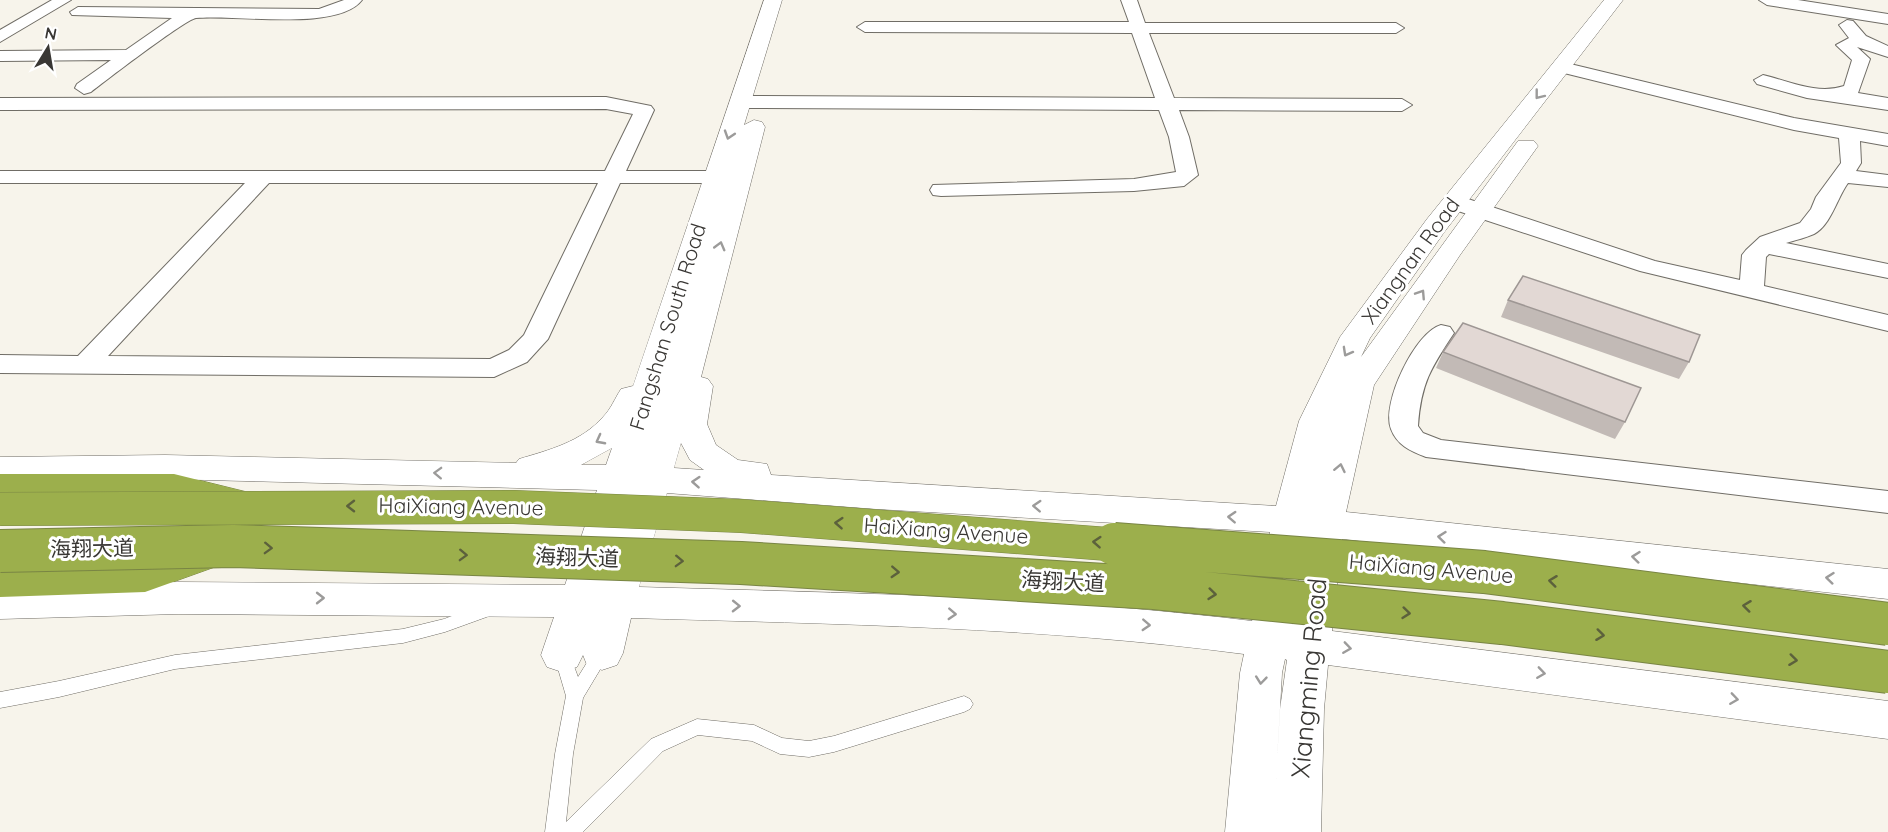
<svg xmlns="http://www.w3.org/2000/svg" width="1888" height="832" font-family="Quicksand,'Noto Sans SC',sans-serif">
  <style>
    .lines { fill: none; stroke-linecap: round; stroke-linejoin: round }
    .lane-casing { stroke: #706d66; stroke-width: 1 }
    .street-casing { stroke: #706d66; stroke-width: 2 }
    .secondary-casing { stroke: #706d66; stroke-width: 1 }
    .highway-casing { stroke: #798544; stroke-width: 1 }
    .lane { fill: #fff; fill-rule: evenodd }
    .street { fill: #fff; fill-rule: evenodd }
    .secondary { fill: #fff; fill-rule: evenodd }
    .highway { fill: #9caf4c; fill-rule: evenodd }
    .highway-bridge-far1-casing { stroke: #798544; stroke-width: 34; stroke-linecap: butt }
    .highway-bridge-casing { stroke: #798544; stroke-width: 44; stroke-linecap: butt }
    .highway-bridge-far1 { stroke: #9caf4c; stroke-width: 33 }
    .highway-bridge { stroke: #9caf4c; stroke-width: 42 }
    .wall { fill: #c2bab6 }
    .building { fill: #e2d8d4; stroke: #9e9794; stroke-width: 1.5 }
    .oneway { stroke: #9c9b9a }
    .oneway2 { stroke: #5c613c }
    .labels { text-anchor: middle; stroke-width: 6; stroke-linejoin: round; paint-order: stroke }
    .street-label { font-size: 21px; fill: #393734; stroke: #fff }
    .near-street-label { font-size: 26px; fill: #393734; stroke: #fff }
  </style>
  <rect width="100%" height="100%" fill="#f7f4eb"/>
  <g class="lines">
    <!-- lane casing -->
    <g class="lane-casing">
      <path id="lane" d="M486 603 492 605 494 610 492 615 445 632 403 643 175 669 59 697 0 708V692L59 681 175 655 403 629 444 619Z
        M602 646 608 648 610 653 583 698 573 754 566 822 651 739 697 719 754 725 782 738 809 741 834 736 964 696 970 699 973 704 970 709 964 712 834 752 809 757 780 754 752 741 698 735 663 751 583 832H545L555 754 566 696 554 655 556 650 562 648 568 650 578 677 596 648Z"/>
    </g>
    <!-- street casing -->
    <g class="street-casing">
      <path id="street" d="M52 0H71L0 42V30Z
        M344 0H362C338 32 234 14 196 18 186 19 105 81 91 92L84 94 75 88 77 84 111 60 0 61V51L126 50 172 18 72 15 70 12 78 7 319 9Z
        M1121 0H1137L1145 23H1396L1404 28 1396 33H1149L1174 98 1402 99 1412 105 1402 111 1179 110 1189 137 1198 175 1184 186 1134 191 941 196 933 195 930 190 933 185 1134 179 1176 172 1169 137 1159 110 740 108 731 102 740 96 1155 98 1132 33 865 32 857 27 865 22H1129Z
        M1759 0H1798L1888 14V24L1767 5Z
        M1847 20 1853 21 1866 36 1888 46V57L1857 47 1870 59 1858 93 1888 98V110L1807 98 1757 84 1754 80 1763 75C1789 81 1817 95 1844 86L1852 60 1836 45 1849 38 1839 25Z
        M1562 62 1794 118 1888 134V146L1860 141 1861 163 1856 171 1888 175V187L1848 183C1837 198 1831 225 1814 234 1805 238 1795 240 1786 243L1888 264V278L1769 254 1766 257 1764 286 1888 315V331L1640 271 1446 207 1443 202 1446 197H1462L1655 261 1740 280 1742 255 1746 250 1760 237 1800 223 1811 209 1816 197 1841 163 1839 138 1794 130 1556 71 1553 67Z
        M606 97 651 106 654 110 626 171H740L748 172 751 177 748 182 740 183H620L548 339 527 362 494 377 0 373V355L78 356 245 183H0V171H605L633 114 606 109 0 110V98ZM269 183H598L524 335 509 350 490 359 108 356Z
        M1441 325 1450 327 1454 333C1431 368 1421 383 1418 426L1423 433 1441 440 1888 491V513L1426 457C1410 451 1397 445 1391 429 1381 404 1415 332 1441 325Z"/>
    </g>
    <!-- secondary casing -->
    <g class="secondary-casing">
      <path id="secondary" d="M764 0H782L744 125 754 120 762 122 765 127 701 377 708 379 713 386 707 424 716 445 738 460 767 464 771 475 1276 506 1299 421 1340 337 1427 219 1604 0H1623L1445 231 1370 338 1361 357 1518 141H1534L1538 146 1460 255 1374 385 1346 512 1888 569V599L1342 539 1332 631 1888 701V739L1328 665 1324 709 1321 832H1273L1280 709 1287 660 1285 659 1282 673 1273 832H1225L1240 673 1244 654C1042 627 835 624 631 618L623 653 617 665 602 670 587 665 583 655 577 667 562 672 547 667 541 655 554 617 178 614 0 619V587L178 582 565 585 597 490 165 479 0 481V457L165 455 516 463 519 459C549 450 581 442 603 417 611 409 615 398 621 389L633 386ZM681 443 690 460 704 470 674 468ZM612 448 606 465H581ZM667 493 876 509 1270 532 1268 543 1274 553 1287 557 1300 553 1303 548 1292 626 1293 617 1287 605 1273 601 1259 605 1252 621C1049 596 843 593 639 587Z"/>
    </g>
    <!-- highway casing -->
    <g class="highway-casing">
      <path id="highway" d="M0 474H174L251 493 256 502 251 511 238 515 174 500H0Z
        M213 538 226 543 232 553 226 563 145 592 0 597V567L144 562Z"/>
    </g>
    <!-- lane -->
    <use href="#lane" class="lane"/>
    <!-- street -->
    <use href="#street" class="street"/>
    <!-- secondary -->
    <use href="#secondary" class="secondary"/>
    <!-- highway -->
    <use href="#highway" class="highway"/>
    <!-- highway-bridge-far1 casing -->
    <g class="highway-bridge-far1-casing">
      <path id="highway-bridge-far1" d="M0 509 514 507 742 516 1134 546"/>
    </g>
    <!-- highway-bridge casing -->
    <g class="highway-bridge-casing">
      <path id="highway-bridge" d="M1114 544 1484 572 1888 624
        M0 551 233 546 741 563 1154 588 1502 623 1888 672"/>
    </g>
    <!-- highway-bridge-far1 -->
    <use href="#highway-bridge-far1" class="highway-bridge-far1"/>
    <!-- highway-bridge -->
    <use href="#highway-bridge" class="highway-bridge"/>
  </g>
  <!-- wall -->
  <path class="wall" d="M1508 300 1689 362 1679 379 1501 317Z
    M1443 352 1625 422 1615 439 1436 368Z"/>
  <!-- building -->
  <path class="building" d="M1523 276 1700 335 1689 362 1508 300Z
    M1463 323 1641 388 1625 422 1443 352Z"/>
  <!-- one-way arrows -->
  <defs><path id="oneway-chevron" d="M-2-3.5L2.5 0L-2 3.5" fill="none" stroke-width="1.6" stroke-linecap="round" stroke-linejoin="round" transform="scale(1.5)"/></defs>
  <g class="oneway">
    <use href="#oneway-chevron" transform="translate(1539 95) rotate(128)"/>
    <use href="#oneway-chevron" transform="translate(729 135) rotate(108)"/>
    <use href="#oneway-chevron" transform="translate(720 246) rotate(-75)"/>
    <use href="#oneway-chevron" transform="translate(1421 294) rotate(-57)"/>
    <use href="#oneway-chevron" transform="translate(1347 352) rotate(119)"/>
    <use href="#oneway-chevron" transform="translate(600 440) rotate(152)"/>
    <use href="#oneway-chevron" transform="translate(1340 468) rotate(-78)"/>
    <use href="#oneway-chevron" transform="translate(438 473) rotate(-178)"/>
    <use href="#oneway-chevron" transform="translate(696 482) rotate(-176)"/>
    <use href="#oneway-chevron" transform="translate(1037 506) rotate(-177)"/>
    <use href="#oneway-chevron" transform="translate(1232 517) rotate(-177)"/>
    <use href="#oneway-chevron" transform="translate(1442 537) rotate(-174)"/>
    <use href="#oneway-chevron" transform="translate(1636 557) rotate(-174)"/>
    <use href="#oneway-chevron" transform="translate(1830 578) rotate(-174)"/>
    <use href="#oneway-chevron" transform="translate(320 598)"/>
    <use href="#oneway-chevron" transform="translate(736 606) rotate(1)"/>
    <use href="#oneway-chevron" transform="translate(952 614) rotate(3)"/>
    <use href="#oneway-chevron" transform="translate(1146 625) rotate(3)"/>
    <use href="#oneway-chevron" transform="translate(1347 648) rotate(8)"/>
    <use href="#oneway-chevron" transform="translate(1541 673) rotate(8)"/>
    <use href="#oneway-chevron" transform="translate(1261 680) rotate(96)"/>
    <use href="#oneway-chevron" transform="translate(1734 699) rotate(8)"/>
  </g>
  <g class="oneway2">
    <use href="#oneway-chevron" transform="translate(351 506) rotate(-180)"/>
    <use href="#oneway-chevron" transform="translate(839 523) rotate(-176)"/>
    <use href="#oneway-chevron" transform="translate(1097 542) rotate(-176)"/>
    <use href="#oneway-chevron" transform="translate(268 548) rotate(2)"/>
    <use href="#oneway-chevron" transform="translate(463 555) rotate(2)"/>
    <use href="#oneway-chevron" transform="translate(679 561) rotate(2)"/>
    <use href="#oneway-chevron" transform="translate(895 572) rotate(3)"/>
    <use href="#oneway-chevron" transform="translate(1553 581) rotate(-173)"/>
    <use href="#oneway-chevron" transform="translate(1212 594) rotate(6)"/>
    <use href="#oneway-chevron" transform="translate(1747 606) rotate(-173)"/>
    <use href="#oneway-chevron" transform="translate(1406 613) rotate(6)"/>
    <use href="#oneway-chevron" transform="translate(1600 635) rotate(7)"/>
    <use href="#oneway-chevron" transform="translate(1793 660) rotate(7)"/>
  </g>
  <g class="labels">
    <!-- street labels -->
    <g class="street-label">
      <text transform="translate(1411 261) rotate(-54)" y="7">Xiangnan Road</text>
      <text transform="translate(668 327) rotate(-73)" y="7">Fangshan South Road</text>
      <text transform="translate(461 507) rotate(1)" y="7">HaiXiang Avenue</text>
      <text transform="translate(946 531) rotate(4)" y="7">HaiXiang Avenue</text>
      <text transform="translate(92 549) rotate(-1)" y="7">海翔大道</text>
      <text transform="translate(577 558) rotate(2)" y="7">海翔大道</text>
      <text transform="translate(1431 569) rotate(5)" y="7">HaiXiang Avenue</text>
      <text transform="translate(1063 582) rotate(3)" y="7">海翔大道</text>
    </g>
    <!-- near-street labels -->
    <g class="near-street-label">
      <text transform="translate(1309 678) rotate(-85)" y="9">Xiangming Road</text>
    </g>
  </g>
  <!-- north arrow -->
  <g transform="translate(48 48) rotate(11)" stroke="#ffffff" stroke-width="4.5" paint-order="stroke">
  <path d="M0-4.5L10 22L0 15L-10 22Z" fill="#393734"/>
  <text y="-9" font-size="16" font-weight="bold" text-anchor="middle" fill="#393734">N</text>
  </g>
</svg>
